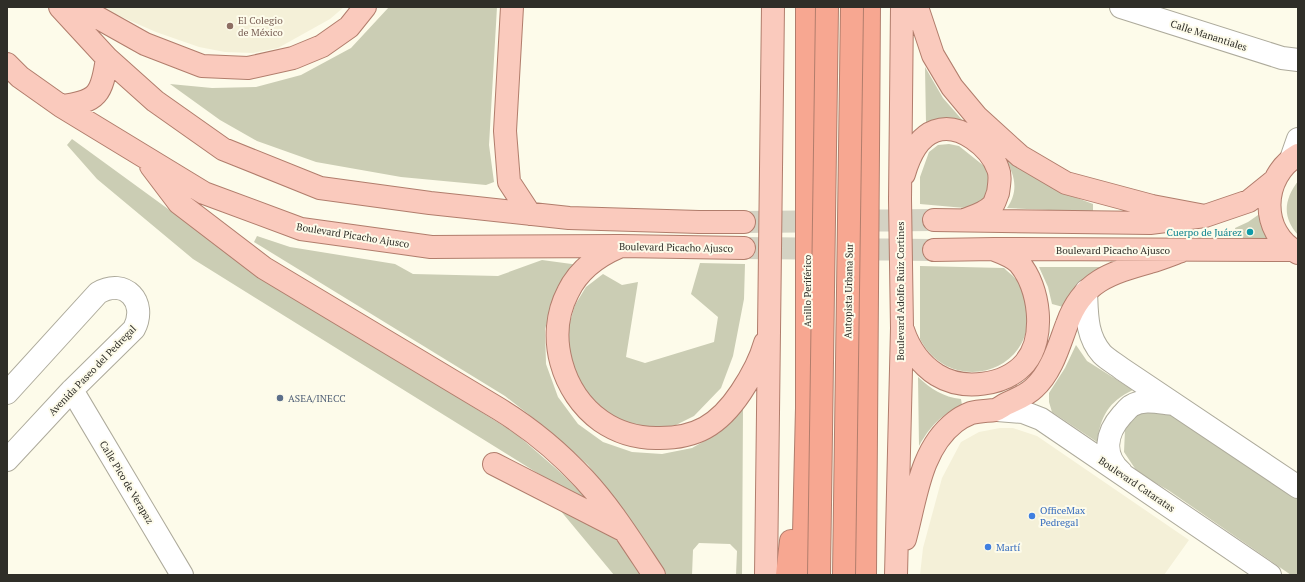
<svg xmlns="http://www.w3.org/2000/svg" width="1305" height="582" font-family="'PT Serif',serif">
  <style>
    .built { fill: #f4f0d8 }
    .green { fill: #cbcdb4 }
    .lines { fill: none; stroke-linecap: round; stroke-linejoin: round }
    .major-tunnel { stroke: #d4d2c3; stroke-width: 22; stroke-dasharray: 22 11; stroke-linecap: butt }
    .minor-casing { stroke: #adaa9b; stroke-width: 24 }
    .major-casing { stroke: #b17d6c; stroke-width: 24 }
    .highway-casing { stroke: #b17d6c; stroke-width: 24 }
    .minor { stroke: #fff; stroke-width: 22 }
    .major { stroke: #facabd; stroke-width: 22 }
    .highway { stroke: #f7a791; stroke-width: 22 }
    .highway-bridge-casing { stroke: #b17d6c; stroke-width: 24; stroke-linecap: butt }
    .highway-bridge { stroke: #f7a791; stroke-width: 22 }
    .education-dot { fill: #8d6e63; stroke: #fdfbea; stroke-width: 1.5 }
    .culture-dot { fill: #0f9aa8; stroke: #fdfbea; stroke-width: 1.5 }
    .service-dot { fill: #5c6f8a; stroke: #fdfbea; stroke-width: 1.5 }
    .shop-dot { fill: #3f7fe0; stroke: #fdfbea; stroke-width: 1.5 }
    .labels { text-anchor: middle; stroke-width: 4; stroke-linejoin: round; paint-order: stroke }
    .education-label { font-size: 10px; fill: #785e54; stroke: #fdfbea; text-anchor: start }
    .street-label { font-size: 10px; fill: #2f2e28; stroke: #fdfbea }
    .culture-label { font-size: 10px; fill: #0d838f; stroke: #fdfbea; text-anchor: end }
    .service-label { font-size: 10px; fill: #4e5e75; stroke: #fdfbea; text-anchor: start }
    .shop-label { font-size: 10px; fill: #366cbe; stroke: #fdfbea; text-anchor: start }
  </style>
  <rect width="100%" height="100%" fill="#fdfbea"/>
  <!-- built -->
  <path class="built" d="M99 7H344L330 19 278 48 253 53 225 52 199 47 156 32Z
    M1000 428H1013L1037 436 1189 540 1164 575H920L923 548 942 478 961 442 979 432Z"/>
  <!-- green -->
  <path class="green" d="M389 7H497L489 145 494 182 486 185 401 177 316 162 257 141 220 120 170 84 212 88 256 87 301 75 351 48Z
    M925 67 943 98 964 122 926 123Z
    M72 139 245 265 515 433 560 472 600 512 193 259 97 179 67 145Z
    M949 144 959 146 984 166 990 176 989 196 976 209 920 204V177L929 152 938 145Z
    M1005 158 1034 177 1064 193 1093 204V212L1007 208C1019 191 1015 175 1005 158Z
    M1298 181V235C1282 217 1284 200 1298 181Z
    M1261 213 1272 243H1237L1235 228 1248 222Z
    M257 236 290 247 395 264 413 274 498 276 542 260 579 265 555 297 545 329 546 364 558 397 578 424 603 442 632 452 662 454 692 448 719 433 743 409 742 575H736L737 551 730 544 699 543 693 550 692 575H664L626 515 588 465 551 432 505 396 254 242Z
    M700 263 745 264 744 299 733 356 721 388 694 416 676 425 656 429 634 426 612 419 574 382 567 332 575 305 586 287 603 274 622 285 638 282 626 357 645 363 714 342 718 317 691 294Z
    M920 266 1004 268C1007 271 1012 275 1015 278 1024 289 1028 303 1028 316 1028 376 949 394 920 339Z
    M1039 267H1114L1063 307 1052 304 1048 287Z
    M1076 345 1087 361 1133 390C1108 402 1101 416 1097 442L1052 412 1049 402V393L1065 368Z
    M918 377C931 389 943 397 961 399L962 405C941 415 930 426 919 446Z
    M1149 409 1170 412 1298 496V575H1291L1168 490 1138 473 1124 452 1125 430 1134 417Z
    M555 504 616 535 641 575H614Z"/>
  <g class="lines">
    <!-- major-tunnel -->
    <path class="major-tunnel" d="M744 222 934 220
      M744 248 934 250"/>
    <!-- minor casing -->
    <g class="minor-casing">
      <path id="minor" d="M1121 7 1282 58 1298 60
        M1291 159 1298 139
        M1086 291C1087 314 1086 336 1102 354 1108 360 1116 364 1122 369L1298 487
        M72 390 182 575
        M7 393 98 293C125 277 148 302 134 329L72 390 7 460
        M997 410 1023 412 1041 419 1270 575
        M1121 472C1102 455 1106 433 1122 415 1125 412 1128 408 1131 406 1144 398 1160 403 1174 404"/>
    </g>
    <!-- major casing -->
    <g class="major-casing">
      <path id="major" d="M60 7 107 58 155 101 223 149 320 188 430 203 569 218 699 222H744
        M83 7 95 16 145 44 202 66 248 68 293 58 322 46 349 27 365 7
        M512 7 505 131 509 182 530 214
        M917 7 933 55 952 87 977 117 1020 156 1066 183 1152 206 1205 216
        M7 64 20 77 61 106 204 193 301 229 431 247 620 246 744 248
        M61 106C98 102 102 94 107 58
        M1298 155C1261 176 1259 233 1298 253
        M151 166 179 203 264 268 499 409C530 428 559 452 584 479 611 508 632 542 654 575
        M904 174C909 157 918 137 935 131 960 122 990 147 998 169 1001 176 999 185 998 193 996 197 995 203 992 206 985 213 975 216 967 219
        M934 220 1150 223 1205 216 1249 201 1275 180
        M619 247C598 256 578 271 568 292 545 336 562 393 601 421 617 432 637 438 656 438 696 439 719 425 741 392 751 377 760 361 765 343
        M934 250 994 249 1293 250
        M903 330C909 348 921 365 937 375 963 391 1005 386 1025 363 1046 338 1040 287 1019 263 1013 257 1003 253 995 250
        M494 464 621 529
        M905 539C916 499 920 449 955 422 960 418 966 415 971 413 979 411 987 411 995 410 999 409 1002 406 1006 404 1016 399 1026 396 1034 388 1052 372 1059 345 1067 324 1082 281 1111 273 1150 262 1161 259 1173 254 1184 250
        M766 575 773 7
        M896 575 902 328 900 199 902 7"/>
    </g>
    <!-- highway casing -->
    <g class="highway-casing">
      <path id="highway" d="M787 575 791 541
        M803 575 807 408V7
        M865 575 869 7"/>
    </g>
    <!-- minor -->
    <use href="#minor" class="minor"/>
    <!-- major -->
    <use href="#major" class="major"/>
    <!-- highway -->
    <use href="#highway" class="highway"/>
    <!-- highway-bridge casing -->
    <g class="highway-bridge-casing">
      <path id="highway-bridge" d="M819 575 827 7
        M844 575 852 7"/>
    </g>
    <!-- highway-bridge -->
    <use href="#highway-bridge" class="highway-bridge"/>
  </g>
  <!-- markers -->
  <circle class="education-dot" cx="230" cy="26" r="4"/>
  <circle class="culture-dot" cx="1250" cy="232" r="4"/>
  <circle class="service-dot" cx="280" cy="398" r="4"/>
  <g class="shop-dot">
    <circle cx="1032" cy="516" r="4"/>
    <circle cx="988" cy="547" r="4"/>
  </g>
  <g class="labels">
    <!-- education labels -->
    <g class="education-label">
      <text x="238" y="24">El Colegio<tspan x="238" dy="12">de México</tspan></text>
    </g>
    <!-- street labels -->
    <g class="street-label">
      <text transform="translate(1209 35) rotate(18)" y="4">Calle Manantiales</text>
      <text transform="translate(353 235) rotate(9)" y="4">Boulevard Picacho Ajusco</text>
      <text transform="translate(676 247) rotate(1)" y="4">Boulevard Picacho Ajusco</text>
      <text x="1113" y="254">Boulevard Picacho Ajusco</text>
      <text transform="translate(807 291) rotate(-90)" y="4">Anillo Periférico</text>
      <text transform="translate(848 291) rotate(-89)" y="4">Autopista Urbana Sur</text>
      <text transform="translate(900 291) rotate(-90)" y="4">Boulevard Adolfo Ruiz Cortines</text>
      <text transform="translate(92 370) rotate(-46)" y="4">Avenida Paseo del Pedregal</text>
      <text transform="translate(127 482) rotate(59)" y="4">Calle Pico de Verapaz</text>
      <text transform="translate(1137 484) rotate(34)" y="4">Boulevard Cataratas</text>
    </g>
    <!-- culture labels -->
    <g class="culture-label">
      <text x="1242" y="236">Cuerpo de Juárez</text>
    </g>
    <!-- service labels -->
    <g class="service-label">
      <text x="288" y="402">ASEA/INECC</text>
    </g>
    <!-- shop labels -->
    <g class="shop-label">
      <text x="1040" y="514">OfficeMax<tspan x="1040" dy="12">Pedregal</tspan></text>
      <text x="996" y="551">Martí</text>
    </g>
  </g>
  <!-- border -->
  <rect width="1305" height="582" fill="none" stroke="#2f2e28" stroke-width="16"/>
</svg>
